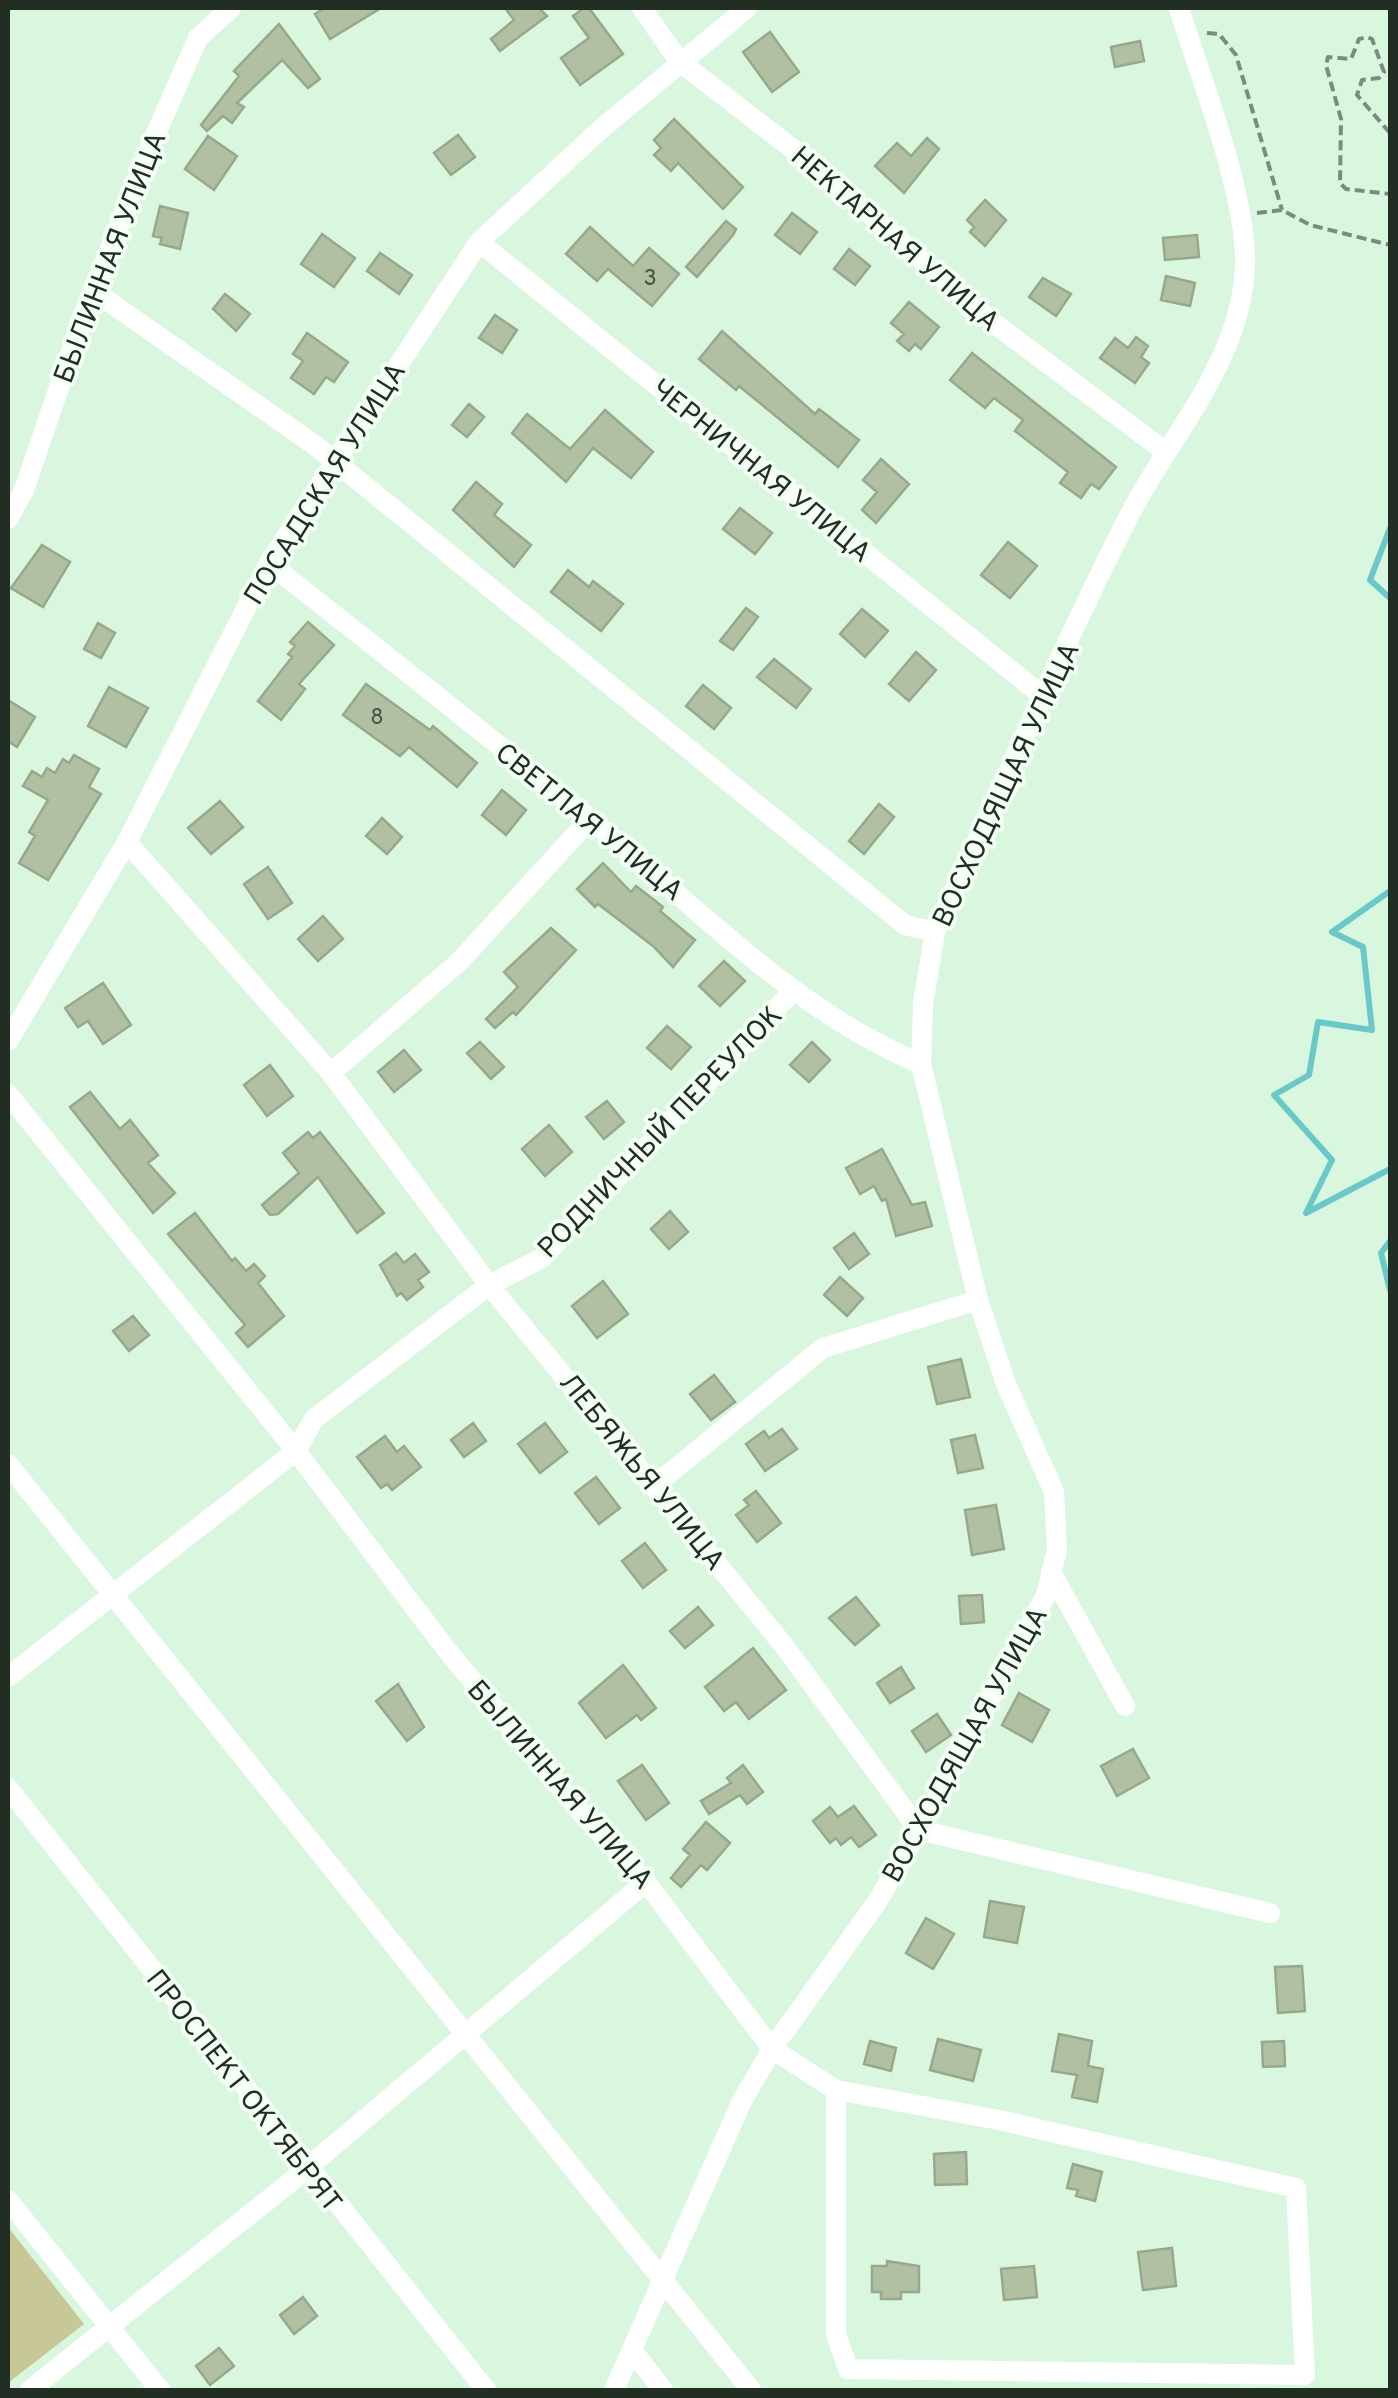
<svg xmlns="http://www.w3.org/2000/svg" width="1398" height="2398" font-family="Overpass,sans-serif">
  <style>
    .green { fill: #c7c798 }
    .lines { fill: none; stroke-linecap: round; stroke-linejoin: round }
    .stream { stroke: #6ac8c8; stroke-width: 6 }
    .building { fill: #b1c0a2; stroke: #99a78a; stroke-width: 2.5 }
    .path { stroke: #798d7c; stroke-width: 4; stroke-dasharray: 10 5; stroke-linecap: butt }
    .minor { stroke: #fff; stroke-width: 20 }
    .labels { text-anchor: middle; stroke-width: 8; stroke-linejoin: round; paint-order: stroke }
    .number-label { font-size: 22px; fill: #465244 }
    .street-label { font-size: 28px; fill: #222d24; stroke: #f3fff5 }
  </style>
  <rect width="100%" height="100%" fill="#d9f7df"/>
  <!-- green -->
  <path class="green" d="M8 2227 84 2324 8 2383Z"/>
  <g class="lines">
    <!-- stream -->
    <path class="stream" d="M1390 528 1370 580 1390 598
      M1390 891 1332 932 1363 947 1372 1030 1318 1022 1309 1075 1274 1095 1332 1160 1306 1213 1390 1169
      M1390 1241 1381 1253 1390 1290"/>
  </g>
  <!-- building -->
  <path class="building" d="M325 8H381L330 39 315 14Z
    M505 8H539L547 16 500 51 491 39 514 20Z
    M584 8H589L623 54 580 85 561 58 589 38 573 16Z
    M279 24 320 79 308 88 282 60 237 103 244 107 232 123 223 116 207 131 201 125 239 76 234 71Z
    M770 32 799 72 772 92 743 52Z
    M1140 41 1144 61 1115 67 1111 47Z
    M674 119 743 187 723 209 678 163 671 171 654 155 661 148 654 140Z
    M458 135 475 157 451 175 434 153Z
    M208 136 237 156 214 190 185 169Z
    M927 138 939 149 904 193 875 166 897 143 911 156Z
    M985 200 1006 220 985 246 970 232 974 227 967 220Z
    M160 206 188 213 180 249 160 244 162 238 153 236Z
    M792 213 817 232 800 254 775 235Z
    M726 221 736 229 733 235 697 277 686 267Z
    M590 227 633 266 649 248 679 274 652 306 608 269 597 281 566 254Z
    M322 234 355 258 334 287 301 264Z
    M1197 235 1199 257 1165 260 1163 238Z
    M849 249 870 266 855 285 834 269Z
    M380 253 412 275 399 294 367 271Z
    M1166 276 1195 283 1190 306 1161 300Z
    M1043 278 1071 294 1056 316 1029 297Z
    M225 294 250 314 236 331 213 309Z
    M909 302 939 327 921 349 915 344 909 351 897 341 904 334 891 323Z
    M495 315 517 330 502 353 479 338Z
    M722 331 815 414 819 409 859 440 838 467 739 386 736 390 699 359Z
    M307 333 348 362 334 382 326 377 314 394 291 378 303 361 293 354Z
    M1136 337 1148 346 1141 357 1149 363 1135 383 1100 358 1115 338 1128 348Z
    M972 353 1116 467 1099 489 1091 484 1081 498 1060 483 1068 472 1015 431 1023 420 994 398 985 408 950 380Z
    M469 404 484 417 467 437 452 425Z
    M605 410 653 452 631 478 593 448 566 482 512 433 527 414 570 449Z
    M881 459 909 484 876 523 862 510 877 492 863 480Z
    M476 482 502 504 494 515 531 545 514 567 453 510Z
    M740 508 772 533 755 554 723 529Z
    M1008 542 1037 566 1010 598 981 575Z
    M42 545 70 562 43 607 11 588Z
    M568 570 589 587 593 581 623 604 601 631 551 592Z
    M746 608 758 617 733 650 720 641Z
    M862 609 888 631 865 657 840 634Z
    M308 622 334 645 299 684 305 689 281 720 258 701 292 657 288 654 295 646 290 642Z
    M98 623 115 633 101 658 84 649Z
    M916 652 936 670 909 701 889 684Z
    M774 659 811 689 796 708 757 677Z
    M366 684 430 730 433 726 477 763 457 787 409 747 400 756 343 715Z
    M703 685 731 708 714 729 686 706Z
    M109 687 148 708 126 747 88 726Z
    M8 700 35 717 17 747 8 741Z
    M74 755 99 769 89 787 101 794 48 880 19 863 35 836 29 832 48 800 23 786 32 771 42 777 47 768 55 773 63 759 69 763Z
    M502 790 526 810 506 835 482 815Z
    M220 801 243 827 211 854 188 828Z
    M879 804 894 817 864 854 849 841Z
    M382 818 402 837 387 854 366 836Z
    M603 863 631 892 636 886 663 907 660 911 695 940 673 967 653 946 598 904 595 907 577 889Z
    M268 867 292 903 268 919 244 884Z
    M323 916 343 939 318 961 298 939Z
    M551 928 576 950 516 1015 513 1012 495 1028 486 1019 518 987 504 972Z
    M724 961 745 981 720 1006 699 986Z
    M103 983 131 1025 103 1044 88 1021 78 1027 65 1008Z
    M667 1026 691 1047 671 1069 647 1048Z
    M480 1042 504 1067 491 1079 467 1053Z
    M812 1042 830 1060 809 1082 790 1065Z
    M404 1050 421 1070 394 1092 378 1072Z
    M270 1065 293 1096 267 1116 244 1085Z
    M90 1092 120 1129 130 1120 158 1155 148 1163 175 1193 153 1213 70 1107Z
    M607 1101 624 1122 604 1139 586 1117Z
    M549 1125 572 1152 545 1176 522 1149Z
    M308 1132 313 1138 320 1132 384 1213 357 1233 318 1177 278 1214 270 1215 262 1205 299 1173 283 1153Z
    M882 1149 912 1205 925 1202 932 1226 896 1236 886 1199 882 1201 874 1186 860 1194 846 1168Z
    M670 1211 688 1232 669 1249 651 1229Z
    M195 1213 232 1261 235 1258 246 1271 254 1264 265 1276 258 1283 284 1316 248 1347 236 1333 245 1325 168 1234Z
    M854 1233 869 1254 849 1269 834 1248Z
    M396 1253 404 1263 415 1254 429 1272 418 1280 423 1287 407 1300 401 1293 397 1296 380 1265Z
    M840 1277 863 1298 847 1316 824 1295Z
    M603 1281 628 1314 597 1338 572 1306Z
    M133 1316 149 1335 129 1351 113 1331Z
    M961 1359 970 1397 937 1404 928 1367Z
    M714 1375 735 1402 711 1420 690 1394Z
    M473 1423 486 1441 464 1457 451 1440Z
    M545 1423 567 1452 540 1473 518 1444Z
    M782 1429 797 1449 765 1471 746 1444 764 1431 769 1438Z
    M975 1435 983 1468 958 1473 951 1440Z
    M385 1436 397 1452 404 1446 421 1467 392 1490 387 1484 381 1488 357 1457Z
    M596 1477 620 1508 599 1524 575 1493Z
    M756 1491 781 1523 757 1542 736 1515 749 1505 744 1500Z
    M996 1505 1004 1549 972 1555 965 1510Z
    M645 1543 666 1570 643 1588 622 1561Z
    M982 1595 984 1622 961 1624 959 1596Z
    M856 1597 879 1625 855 1645 829 1618Z
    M698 1607 713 1625 685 1648 670 1631Z
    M753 1648 786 1690 749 1719 736 1702 724 1711 705 1687Z
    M623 1665 656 1708 641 1720 637 1715 606 1738 579 1703Z
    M901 1667 914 1688 890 1703 877 1683Z
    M398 1684 424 1727 407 1741 376 1701Z
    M1019 1693 1049 1710 1032 1742 1002 1725Z
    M937 1714 951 1735 926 1752 912 1731Z
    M1133 1749 1149 1778 1117 1796 1101 1766Z
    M642 1765 669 1803 646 1820 618 1781Z
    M743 1765 763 1792 747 1804 740 1795 709 1814 701 1801 731 1783 727 1778Z
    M854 1806 876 1835 859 1847 851 1837 841 1845 836 1838 830 1843 813 1821 830 1807 838 1817Z
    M706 1822 730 1843 707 1870 701 1865 681 1887 671 1878 690 1855 683 1849Z
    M990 1901 1024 1907 1017 1943 984 1937Z
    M926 1918 954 1934 933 1969 906 1953Z
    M1302 1966 1305 2011 1278 2013 1275 1967Z
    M1059 2034 1092 2041 1088 2066 1103 2069 1097 2102 1072 2097 1077 2075 1052 2071Z
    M938 2039 981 2050 973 2081 930 2070Z
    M870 2041 896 2048 891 2071 864 2064Z
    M1284 2041 1285 2066 1263 2067 1262 2042Z
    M966 2152 967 2184 935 2185 934 2154Z
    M1073 2164 1102 2172 1095 2201 1076 2196 1078 2190 1067 2188Z
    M1172 2248 1176 2286 1143 2290 1138 2252Z
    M887 2261 919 2266V2292H901V2299H881V2292H872V2266H887Z
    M1034 2266 1037 2297 1004 2300 1001 2269Z
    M303 2297 317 2316 294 2334 280 2315Z
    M219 2348 234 2366 210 2385 196 2366Z"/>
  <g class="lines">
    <!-- path -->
    <path class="path" d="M1207 33 1219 34 1236 55 1282 210
      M1390 133 1357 95 1362 80 1379 78 1384 72 1372 39 1367 37 1359 39 1351 59 1328 57 1326 65 1341 119 1340 183 1346 189 1390 194
      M1257 213 1282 210 1310 225 1390 245"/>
    <!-- minor -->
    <path class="minor" d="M642 8 679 61 816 167 991 321 1166 452
      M479 242 1045 698
      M95 292 316 446 905 925 935 932
      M8 519 24 490 82 320 150 147 198 38 231 8
      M269 563C376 648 485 733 591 820 696 906 794 1011 921 1064
      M127 842 331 1073 489 1285 785 1647 919 1830 1270 1913
      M8 1041 127 842 269 563 479 242 601 129 747 8
      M331 1073 459 962 590 819
      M8 1094 296 1451 446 1649 578 1809 646 1882 772 2049 836 2090 999 2120 1296 2188 1305 2375 848 2369 836 2334V2090
      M8 1464 751 2390
      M655 1485 823 1348 978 1300
      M1051 1572 1125 1706
      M8 1677 296 1451 314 1419 489 1285 542 1258 793 991
      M8 1788 486 2390
      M8 2200 160 2390
      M632 2350 663 2390
      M30 2390 288 2184 646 1882
      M614 2390 741 2103 772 2049 877 1902 919 1830 1046 1595 1057 1550 1054 1492 1006 1384 978 1300 921 1064 923 1004 935 932C1000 794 1059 653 1128 518 1169 436 1242 362 1245 265 1247 194 1200 77 1179 8"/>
  </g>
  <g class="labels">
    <!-- number labels -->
    <g class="number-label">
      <text x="650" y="285">3</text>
      <text x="377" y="724">8</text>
    </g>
    <!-- street labels -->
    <g class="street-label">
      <text transform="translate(896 238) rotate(41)" y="10">НЕКТАРНАЯ УЛИЦА</text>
      <text transform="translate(109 257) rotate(-69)" y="10">БЫЛИННАЯ УЛИЦА</text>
      <text transform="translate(762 470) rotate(39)" y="10">ЧЕРНИЧНАЯ УЛИЦА</text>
      <text transform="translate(324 483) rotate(-58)" y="10">ПОСАДСКАЯ УЛИЦА</text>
      <text transform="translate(1005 784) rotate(-65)" y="10">ВОСХОДЯЩАЯ УЛИЦА</text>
      <text transform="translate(590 821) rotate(39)" y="10">СВЕТЛАЯ УЛИЦА</text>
      <text transform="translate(659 1131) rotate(-46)" y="10">РОДНИЧНЫЙ ПЕРЕУЛОК</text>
      <text transform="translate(643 1471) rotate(51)" y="10">ЛЕБЯЖЬЯ УЛИЦА</text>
      <text transform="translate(964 1744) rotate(-61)" y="10">ВОСХОДЯЩАЯ УЛИЦА</text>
      <text transform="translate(561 1784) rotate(49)" y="10">БЫЛИННАЯ УЛИЦА</text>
      <text transform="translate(245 2090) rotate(52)" y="10">ПРОСПЕКТ ОКТЯБРЯТ</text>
    </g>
  </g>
  <!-- border -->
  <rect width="1398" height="2398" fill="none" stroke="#222d24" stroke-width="20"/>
</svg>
